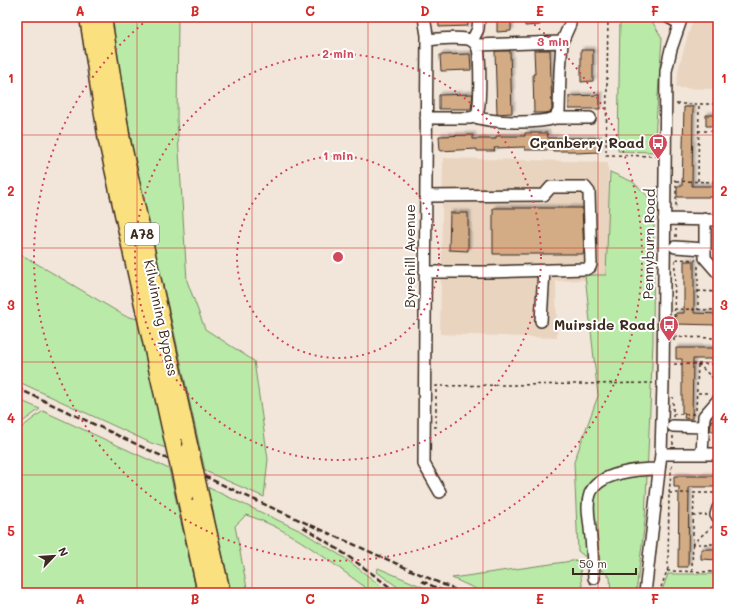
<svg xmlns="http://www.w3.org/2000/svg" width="735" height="610" font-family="Mali,sans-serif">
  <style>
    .built { fill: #e9d4c0 }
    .green { fill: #baeaa8; stroke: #7a8a63 }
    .building { fill: #d3ab85; stroke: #3b2a1e; filter: url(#shadow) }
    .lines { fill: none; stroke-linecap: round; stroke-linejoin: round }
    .minor-casing { stroke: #3b2a1e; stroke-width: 14 }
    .highway-casing { stroke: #3b2a1e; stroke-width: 19 }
    .path { stroke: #3b2a1e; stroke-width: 1.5; stroke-dasharray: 3 3; stroke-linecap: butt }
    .minor { stroke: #fff; stroke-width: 11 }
    .highway { stroke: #fbe080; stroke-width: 16 }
    .rail { stroke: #3b2a1e; stroke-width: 2.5; stroke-dasharray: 6 3; stroke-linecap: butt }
    .highway-bridge-casing { stroke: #3b2a1e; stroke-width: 19; stroke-linecap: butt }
    .highway-bridge { stroke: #fbe080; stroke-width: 16 }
    .grid { fill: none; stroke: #d62828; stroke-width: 1; stroke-opacity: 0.55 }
    .ring { fill: none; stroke: #d1495b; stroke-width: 2; stroke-dasharray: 2 4 }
    .labels { text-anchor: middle; stroke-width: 4; stroke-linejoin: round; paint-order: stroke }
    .shield { fill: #fff; stroke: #766a62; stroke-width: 1 }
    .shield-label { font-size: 13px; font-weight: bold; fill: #3b2a1e }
    .poi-label { font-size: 14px; font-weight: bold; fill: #3b2a1e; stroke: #fff; text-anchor: end }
    .street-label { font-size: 14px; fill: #3b2a1e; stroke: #fff }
    .centre { fill: #d1495b; stroke: #fff; stroke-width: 2 }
    .ring-label { font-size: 12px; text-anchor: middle; font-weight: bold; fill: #d1495b; stroke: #fff; stroke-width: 4; stroke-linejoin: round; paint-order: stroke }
    .neatline { fill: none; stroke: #d62828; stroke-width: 1.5 }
    .grid-label { font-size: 13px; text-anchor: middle; font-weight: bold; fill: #d62828 }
  </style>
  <defs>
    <filter id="shadow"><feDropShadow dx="2.5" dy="-2.5" stdDeviation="1" flood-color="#0004"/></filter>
  </defs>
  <rect width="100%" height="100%" fill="#f2e6da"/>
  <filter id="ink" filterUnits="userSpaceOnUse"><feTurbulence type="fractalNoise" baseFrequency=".025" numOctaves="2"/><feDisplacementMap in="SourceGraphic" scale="8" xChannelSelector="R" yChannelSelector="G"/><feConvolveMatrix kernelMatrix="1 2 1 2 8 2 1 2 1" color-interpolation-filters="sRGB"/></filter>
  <g filter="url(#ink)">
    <!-- built -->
    <path class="built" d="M694 17H718V89L676 88 679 67 686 41Z
      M443 158 608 162 610 278 586 280 556 281 557 338 440 334Z"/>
    <!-- green -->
    <path class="green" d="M112 17H178L177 119 187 281 205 329 254 361 268 459 264 497 205 471 173 327 139 186 114 40Z
      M620 17H647L653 23 662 38 654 152 618 151Z
      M610 172 633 182 654 202 653 342 645 520 636 593H611L610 577 578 551 574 462 598 396 585 275H606Z
      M17 252 125 316 138 319 166 448 151 443 17 381Z
      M17 399 40 409 17 426Z
      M43 411 169 469 197 593H17V431Z
      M207 487 303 532 346 559 390 593H371L365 587C329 561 289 528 246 515L235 526 248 593H231Z
      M579 560 583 593H485L452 578Z
      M378 568 437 593H406L377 572Z
      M668 574H718V593H661Z"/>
    <!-- building -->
    <path class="building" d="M438 17H468V26L439 27Z
      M497 17H511V31L497 32Z
      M525 17H539L540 25 525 26Z
      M534 50H550L552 110 550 112 546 113H534L533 74H535Z
      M581 50H593V81L581 82Z
      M495 51H510L512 113 497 114Z
      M470 54 471 70 441 71 440 55Z
      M473 94 471 109H439V95Z
      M600 95V109H569V96Z
      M684 107H693L692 186H718V197H677V186H682Z
      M706 115H718V126H706Z
      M525 133H547L548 138H599V152L576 153V151H553V150H525V147L494 148 495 151H477V149L440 151 439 136 473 135V139H496V136H525Z
      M493 208H582L584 254H493Z
      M450 213H468V251L449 250Z
      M684 261H694V313L718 314V325L675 324 676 313H684Z
      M676 348H718V359H693L692 419 684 418 685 413H682V359H676Z
      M711 420H718V431H710Z
      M674 476H718V487H689L688 567H678L679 487H674Z
      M701 549H718V560L701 559Z"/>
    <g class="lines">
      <!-- minor casing -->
      <g class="minor-casing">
        <path id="minor" d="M424 17 427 35 424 464 440 492
          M668 17 679 23
          M472 41 478 29 479 17
          M476 45 562 42
          M475 117C494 123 536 124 555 118L559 111 560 72 562 42 570 24V19L568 17
          M426 118H470C473 117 476 117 477 114 481 106 480 57 478 49 477 46 475 43 473 41 466 36 436 39 427 40
          M555 118H590
          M664 219 718 220
          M705 219V258L718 273
          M675 247 705 249
          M425 272H487L586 269 590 267 591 264 589 192 585 187H551L544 195 426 196
          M541 321 544 270
          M673 426 703 427
          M661 454H718
          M702 454 704 416 718 400
          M716 515 718 508
          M594 578C593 561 592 545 590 528 589 517 586 505 590 494 598 472 640 469 659 469
          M645 593 661 454 663 383 666 71 671 49 682 17"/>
      </g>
      <!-- highway casing -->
      <g class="highway-casing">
        <path id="highway" d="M88 17 107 141 173 441
          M103 17 122 141 190 449
          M185 495 206 593
          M201 499 222 593"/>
      </g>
      <!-- path -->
      <path class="path" d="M608 17 606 155 656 156
        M676 104H718
        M698 131H718
        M674 180 676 181V209
        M676 181 718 182
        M698 181 699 104
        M676 237V229
        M676 259 696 260
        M698 266V310
        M698 291 718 292
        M674 309 718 310
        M674 337 718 338
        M674 341 675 257
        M674 364H718
        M698 364 718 383
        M698 393H710
        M696 410 698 364
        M673 414H695
        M673 417V397
        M434 427H436V386L653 383
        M673 445V435
        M669 493H718
        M693 516 707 515
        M692 544 715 524
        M692 544H718
        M716 544V524
        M667 571 718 572
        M692 571 694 493
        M659 593 668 568 669 493 672 463"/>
      <!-- minor -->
      <use href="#minor" class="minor"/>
      <!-- highway -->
      <use href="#highway" class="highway"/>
      <!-- rail -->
      <path class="rail" d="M17 388 257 501 462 593
        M303 527C336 547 367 569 397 593
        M422 581 447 593"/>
      <!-- highway-bridge casing -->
      <g class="highway-bridge-casing">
        <path id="highway-bridge" d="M173 441 185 495
          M190 449 201 499"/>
      </g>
      <!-- highway-bridge -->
      <use href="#highway-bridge" class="highway-bridge"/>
    </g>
  </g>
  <!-- grid -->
  <path class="grid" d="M137 17V593M252 17V593M368 17V593M483 17V593M598 17V593M17 135H718M17 248H718M17 362H718M17 475H718"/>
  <!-- distance rings -->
  <g class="ring">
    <circle cx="338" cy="257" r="101"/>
    <circle cx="338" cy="257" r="203"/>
    <path d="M525 17A304 304 0 1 1 151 17"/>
  </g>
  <!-- icons -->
  <defs>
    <g id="bus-pin" transform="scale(1)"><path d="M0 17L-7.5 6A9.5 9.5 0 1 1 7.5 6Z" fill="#d1495b" stroke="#fff"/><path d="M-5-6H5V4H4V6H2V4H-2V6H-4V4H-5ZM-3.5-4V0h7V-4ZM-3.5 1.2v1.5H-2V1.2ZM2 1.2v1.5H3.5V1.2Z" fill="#fff"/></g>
  </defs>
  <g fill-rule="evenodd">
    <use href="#bus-pin" x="658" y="143"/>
    <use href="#bus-pin" x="669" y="325"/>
  </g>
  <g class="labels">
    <!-- shield labels -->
    <rect class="shield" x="125" y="223" width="34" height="22" rx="3"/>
    <g class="shield-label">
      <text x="142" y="239">A78</text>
    </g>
    <!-- poi labels -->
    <g class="poi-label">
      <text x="644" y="148">Cranberry Road</text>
      <text x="655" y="330">Muirside Road</text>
    </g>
    <!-- street labels -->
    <g class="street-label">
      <text transform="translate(649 244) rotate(-89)" y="5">Pennyburn Road</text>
      <text transform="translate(410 256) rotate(-90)" y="5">Byrehill Avenue</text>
      <text transform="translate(161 318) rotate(78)" y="5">Kilwinning Bypass</text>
    </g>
  </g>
  <circle cx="338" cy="257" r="6" class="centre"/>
  <g class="ring-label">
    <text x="553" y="46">3 min</text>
    <text x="338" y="58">2 min</text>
    <text x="338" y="160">1 min</text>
  </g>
  <!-- margin -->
  <rect width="735" height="610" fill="none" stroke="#fff" stroke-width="44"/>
  <!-- north arrow -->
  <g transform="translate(54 556) rotate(65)" stroke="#ffffff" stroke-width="3" paint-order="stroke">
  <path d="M0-3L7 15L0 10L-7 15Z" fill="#3b2a1e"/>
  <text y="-6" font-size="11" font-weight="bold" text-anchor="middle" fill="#3b2a1e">N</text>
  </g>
  <!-- scale -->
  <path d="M573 568v6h63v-6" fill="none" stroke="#3b2a1e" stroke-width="2"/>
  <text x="579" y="568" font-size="12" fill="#3b2a1e" stroke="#ffffff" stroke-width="3" paint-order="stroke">50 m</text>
  <rect x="22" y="22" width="691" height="566" class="neatline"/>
  <g class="grid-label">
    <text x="80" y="16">A</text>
    <text x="195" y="16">B</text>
    <text x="310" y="16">C</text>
    <text x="425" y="16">D</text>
    <text x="540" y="16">E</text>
    <text x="655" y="16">F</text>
    <text x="11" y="83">1</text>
    <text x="724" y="83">1</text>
    <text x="11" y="196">2</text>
    <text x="724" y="196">2</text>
    <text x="11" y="310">3</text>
    <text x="724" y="310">3</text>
    <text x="11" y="423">4</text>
    <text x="724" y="423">4</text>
    <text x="11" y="536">5</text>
    <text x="724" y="536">5</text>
    <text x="80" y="604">A</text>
    <text x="195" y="604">B</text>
    <text x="310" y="604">C</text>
    <text x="425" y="604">D</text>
    <text x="540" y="604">E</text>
    <text x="655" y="604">F</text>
  </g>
</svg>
